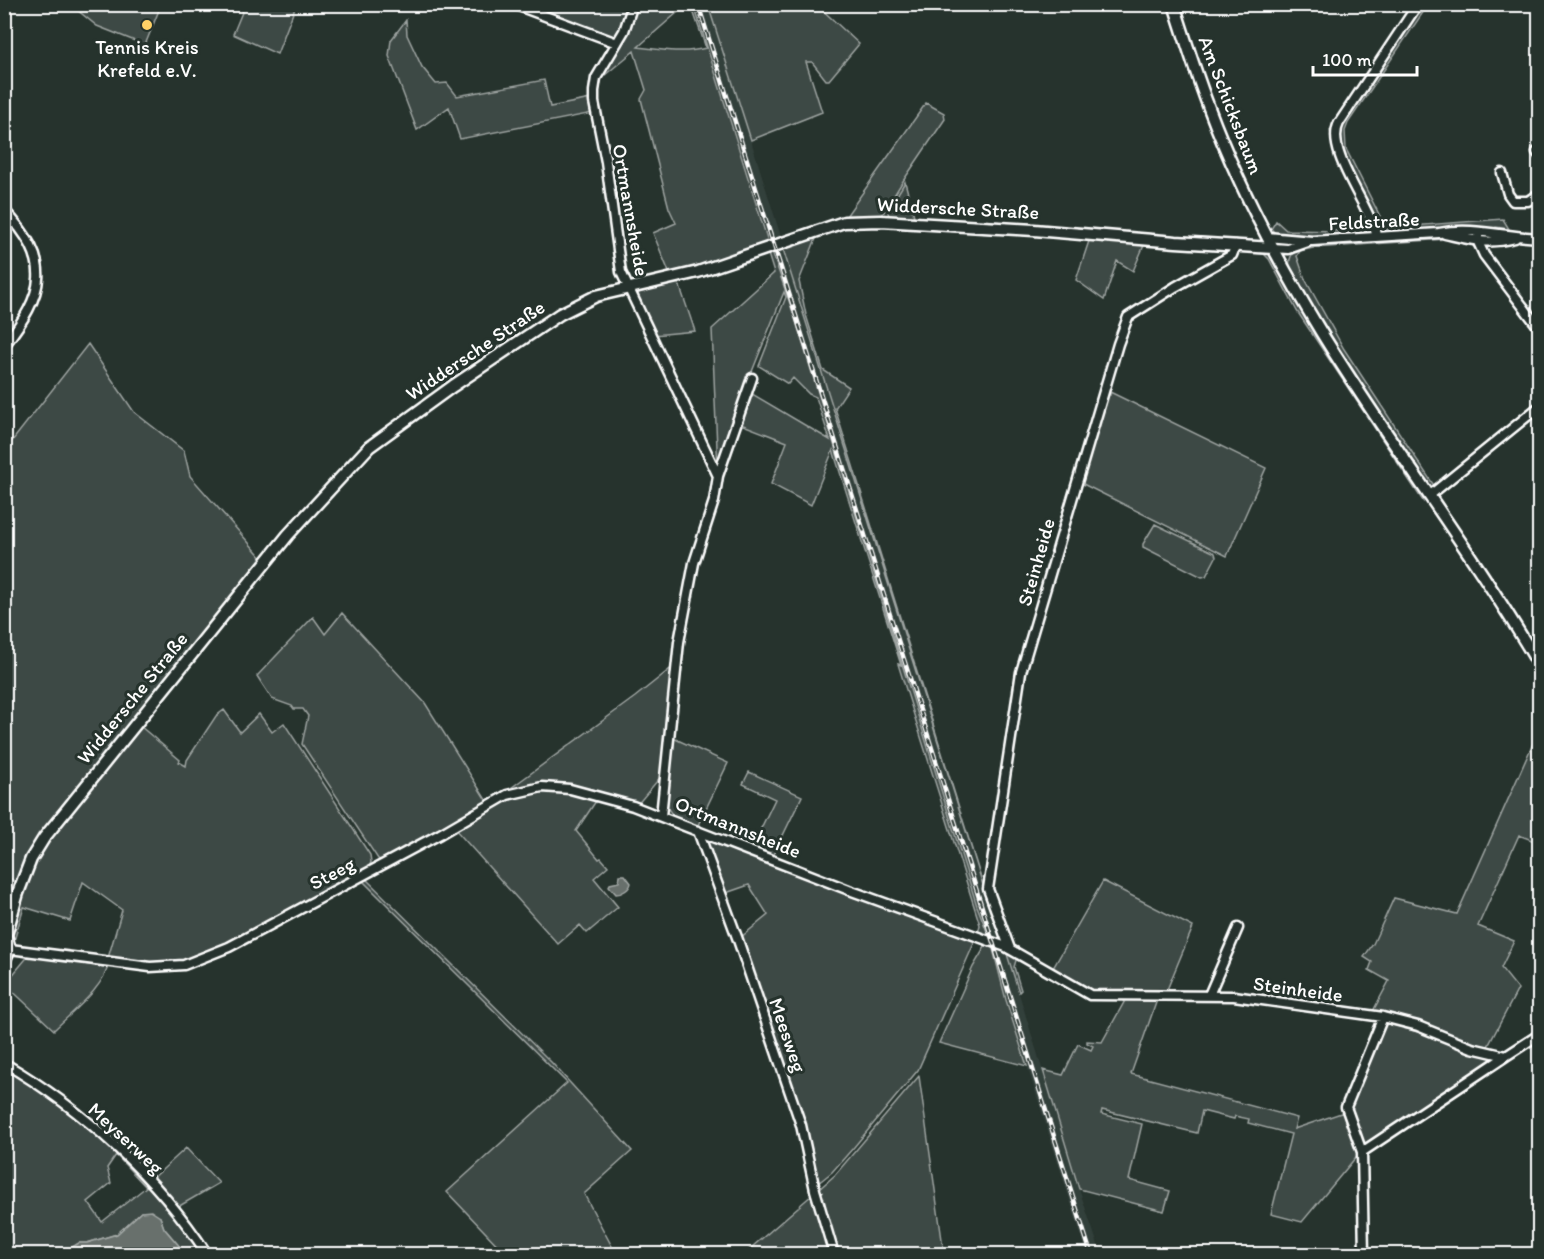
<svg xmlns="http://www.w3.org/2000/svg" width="1544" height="1259" font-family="Itim,sans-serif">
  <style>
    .built { fill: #333f3a }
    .green { fill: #3e4944; stroke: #9ea4a2; stroke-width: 1.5; fill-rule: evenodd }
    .water { fill: #67706c; stroke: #a4a9a7; stroke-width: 1.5 }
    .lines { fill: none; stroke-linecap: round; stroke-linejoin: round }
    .minor-casing { stroke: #fff; stroke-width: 13 }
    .tertiary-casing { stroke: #fff; stroke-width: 15 }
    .minor { stroke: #26332d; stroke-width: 8 }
    .tertiary { stroke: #26332d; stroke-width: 10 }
    .rail-casing { stroke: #fff; stroke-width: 4.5 }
    .rail { stroke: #26332d; stroke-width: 2; stroke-dasharray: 7; stroke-linecap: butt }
    .poi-dot { fill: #ffd166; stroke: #26332d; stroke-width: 2 }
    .labels { text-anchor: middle; stroke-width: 6; stroke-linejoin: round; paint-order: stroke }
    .poi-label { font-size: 20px; fill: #fff; stroke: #26332d }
    .street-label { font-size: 20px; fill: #fff; stroke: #26332d }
  </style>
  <rect width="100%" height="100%" fill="#26332d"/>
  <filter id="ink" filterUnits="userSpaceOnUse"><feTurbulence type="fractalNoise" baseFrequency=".0167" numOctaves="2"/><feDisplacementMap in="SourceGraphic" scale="12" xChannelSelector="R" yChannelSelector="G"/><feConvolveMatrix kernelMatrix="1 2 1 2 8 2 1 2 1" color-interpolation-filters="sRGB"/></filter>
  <g filter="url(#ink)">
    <!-- built -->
    <path class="built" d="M695 5H708L719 38 782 240 785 248 783 249 916 674 988 899 1006 951 1079 1189 1101 1254H1087L1006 1000 991 942 977 906Z"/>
    <!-- green -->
    <path class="green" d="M71 5H161L145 45 97 26Z
      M245 5H296L277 54 233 34Z
      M520 5H629L617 38Z
      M637 5H686L638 47C660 50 685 54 706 48L691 5H694L769 245 671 277 653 233 676 223 669 208 641 99 646 90 634 51 599 80 625 37Z
      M708 5H817L859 44 829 80H826L812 62H806L822 112 751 140Z
      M1415 5 1333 131 1370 225 1365 234 1316 237 1278 235 1271 229 1276 221 1286 230 1342 231 1367 228V220L1336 158 1330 130Z
      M1422 5H1428L1348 123 1345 131 1346 149 1386 228 1503 219 1509 229 1496 227 1495 231 1386 235 1385 229H1380L1342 152 1339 143 1340 128Z
      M406 20 407 35 422 67 436 84 447 83 457 96 544 80 550 107 591 99 593 113 460 139 449 107 417 130 389 56 391 40Z
      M926 103 944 113 945 119 901 184 879 220 844 219Z
      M905 182 915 220H889L888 210Z
      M817 236 799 281 806 315 823 370 849 387 835 408 988 901 783 249Z
      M1441 236 1469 242 1476 246 1487 263 1472 245 1446 239 1313 248 1300 251 1297 256 1305 279 1344 349 1435 487 1429 489 1336 352 1290 268C1287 252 1298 249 1311 246Z
      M1090 238 1145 243 1133 271 1117 261 1104 300 1076 280Z
      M1246 249 1265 251 1270 255 1304 315 1423 495V501L1297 311 1269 259 1264 254 1240 252Z
      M772 252 795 318 977 906 990 939 978 933 980 925 974 906 898 664 901 665 833 450 811 505 771 484 787 442 738 423 749 392 830 440 816 397 809 394 793 378 788 384 759 366 786 297 784 292 745 389 718 472 712 329 774 273 768 254Z
      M678 281 695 331 654 335 637 300 638 293Z
      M88 344 134 412 184 451 190 476 263 559 44 832 18 884 5 874V450Z
      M1110 392 1266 468 1227 556 1079 482 1105 393 1110 395Z
      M1155 524 1215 553 1216 557 1206 576 1202 577 1143 547V544Z
      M342 613 425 703 488 803 384 862 378 859 302 744 308 716 303 709H294L292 706 272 699 257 676 313 617 325 634Z
      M674 666 663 774 637 805 545 785 525 787 504 793 635 697Z
      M224 710 240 732 259 714 272 732 284 723 370 855 371 862 368 871 202 957 168 965 108 958 122 910 83 882 70 921 24 907 14 941 9 940 17 905 34 861 48 839 140 726 180 760 179 762 186 766 187 760 216 716Z
      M1539 730V843L1519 835 1478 926 1514 941 1501 968 1518 989 1487 1048 1372 1013 1389 981 1369 970 1372 962 1364 957 1373 944 1394 898 1457 914Z
      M671 737 728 763 697 827 674 817 666 806Z
      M749 772 802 796 772 858 751 849 775 799 743 784Z
      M547 788 598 798 576 831 599 859 601 858 608 866 594 878 618 907 587 933 580 925 558 944 454 828 506 797Z
      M709 838 976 939 918 1070 854 1147 832 1172 817 1184 740 938 768 915 749 885 723 894 705 844 706 840Z
      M364 877 552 1063 632 1151 584 1194 616 1254H504L505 1253 447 1192 567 1083 361 879Z
      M1103 881 1193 927 1166 992 1090 993 1052 970Z
      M983 942 992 945 1006 1000 1027 1066 939 1043 973 967 985 947Z
      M1006 951 1017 957 1014 967 1021 990 1019 992Z
      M30 954 100 967 103 961 109 962C105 987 72 1012 54 1030L5 984Z
      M1127 997H1158L1131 1074 1297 1118 1294 1129 1341 1113 1346 1114 1361 1151 1302 1222 1271 1214 1291 1134 1248 1123 1249 1119 1235 1116 1234 1119 1202 1111 1197 1133 1102 1110 1101 1114 1142 1124 1129 1180 1170 1191 1164 1211 1079 1189 1043 1070 1063 1075 1078 1044 1091 1050 1093 1046 1087 1043V1041L1102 1042Z
      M1385 1023C1425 1032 1461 1049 1500 1057L1363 1149 1349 1104 1380 1028Z
      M4 1066 78 1116 139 1172 206 1254H186L164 1228 160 1217 141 1212 117 1234 87 1243H79L61 1254H5ZM116 1155 146 1187 102 1222 88 1202 111 1183 107 1168Z
      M919 1076 944 1254H838L818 1190 835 1175Z
      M186 1148 219 1183 176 1208 151 1180Z
      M813 1194 831 1254H744Z"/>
    <!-- water -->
    <path class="water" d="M620 875H625L631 883C630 889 622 894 616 894L609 886 610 884 619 882Z
      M151 1211 160 1217 164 1228 186 1254H61L79 1243H87L117 1234 141 1212Z"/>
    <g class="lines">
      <!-- minor casing -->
      <g class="minor-casing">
        <path id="minor" d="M513 4 617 43
          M633 4 624 31 596 78 594 91V102L606 162 621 272 718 476 714 501 694 563 679 642 661 816
          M1537 152 1540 156
          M1502 173 1508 194 1513 201H1528L1540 193
          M4 210C54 262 45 293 4 346
          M1478 232V242L1484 255 1540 329
          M1445 234C1472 240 1487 245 1515 238
          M1267 237 1312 241 1439 233C1472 226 1506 237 1540 238
          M1377 237C1371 207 1324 151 1339 123L1418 4
          M1273 248 1288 249 1308 242
          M718 476 752 378
          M1429 496 1540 406
          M698 831 738 940 801 1125 815 1190 834 1254
          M10 949 150 967 184 965 229 947 440 834 507 795 542 787 570 789 633 806 849 890 1006 947 1090 995 1234 996 1383 1017 1418 1026 1472 1048 1506 1056 1540 1034
          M1010 949 988 889 1021 672 1118 344 1128 317 1175 287 1232 255 1236 245
          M1209 995 1238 928
          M4 1063C83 1109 158 1178 207 1254
          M1362 1152 1506 1056
          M1364 1254 1362 1152 1346 1107 1383 1017"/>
      </g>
      <!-- tertiary casing -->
      <g class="tertiary-casing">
        <path id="tertiary" d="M1174 4C1185 39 1196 74 1209 108 1238 186 1278 261 1321 332 1391 446 1473 552 1540 667
          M4 961 10 949 6 935 18 893 31 859 44 838 288 535 369 447 453 386 560 314 596 296 698 272 844 222 881 221 1034 230 1176 242 1273 248"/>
      </g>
      <!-- minor -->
      <use href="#minor" class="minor"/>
      <!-- tertiary -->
      <use href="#tertiary" class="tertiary"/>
      <!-- rail casing -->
      <g class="rail-casing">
        <path id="rail" d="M698 4 1091 1254"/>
      </g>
      <!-- rail -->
      <use href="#rail" class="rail"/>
    </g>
  </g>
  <!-- markers -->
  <circle class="poi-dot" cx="147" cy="25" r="6"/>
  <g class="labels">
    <!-- poi labels -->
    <g class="poi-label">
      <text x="147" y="54">Tennis Kreis<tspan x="147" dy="23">Krefeld e.V.</tspan></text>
    </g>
    <!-- street labels -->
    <g class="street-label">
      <text transform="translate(1231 105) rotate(69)" y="7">Am Schicksbaum</text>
      <text transform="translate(958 208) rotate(3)" y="7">Widdersche Straße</text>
      <text transform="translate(631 210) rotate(80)" y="7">Ortmannsheide</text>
      <text transform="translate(1374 221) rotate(-3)" y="7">Feldstraße</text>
      <text transform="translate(475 350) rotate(-34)" y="7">Widdersche Straße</text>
      <text transform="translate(1036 562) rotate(-74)" y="7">Steinheide</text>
      <text transform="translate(132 698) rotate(-51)" y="7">Widdersche Straße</text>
      <text transform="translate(738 827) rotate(22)" y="7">Ortmannsheide</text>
      <text transform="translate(332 873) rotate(-28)" y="7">Steeg</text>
      <text transform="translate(1298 989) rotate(8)" y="7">Steinheide</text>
      <text transform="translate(788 1035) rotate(71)" y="7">Meesweg</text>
      <text transform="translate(126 1138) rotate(43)" y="7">Meyserweg</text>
    </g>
  </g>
  <!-- margin -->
  <rect width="1544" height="1259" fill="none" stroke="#26332d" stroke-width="24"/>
  <rect x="12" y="12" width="1520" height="1235" fill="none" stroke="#fff" stroke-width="2" filter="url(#ink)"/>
  <!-- scale -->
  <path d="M1313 66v9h104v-9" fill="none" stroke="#ffffff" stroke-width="3"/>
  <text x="1322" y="66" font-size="18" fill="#ffffff" stroke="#26332d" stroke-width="4.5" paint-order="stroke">100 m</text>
</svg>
